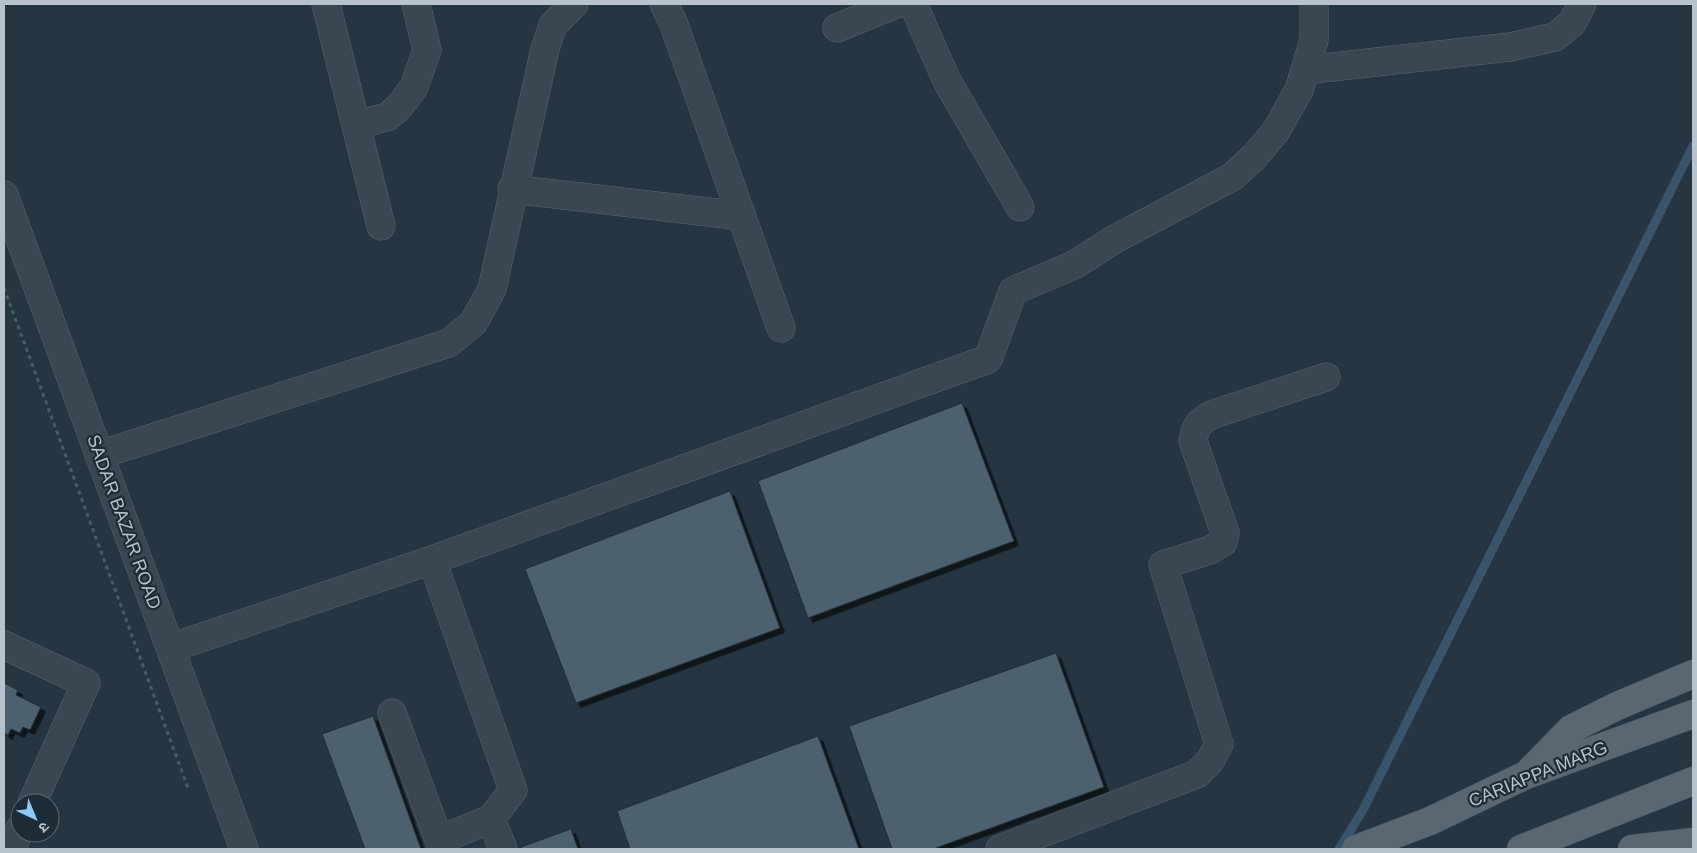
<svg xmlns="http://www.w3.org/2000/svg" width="1697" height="853" font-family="Helvetica,'Noto Sans Devanagari',sans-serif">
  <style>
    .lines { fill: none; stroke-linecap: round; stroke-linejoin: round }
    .stream { stroke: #395569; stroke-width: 9 }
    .building { fill: #4e606d; stroke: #202e39; filter: url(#shadow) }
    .minor-casing { stroke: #58656f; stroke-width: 29 }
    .major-casing { stroke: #46535e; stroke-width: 29 }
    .path { stroke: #465f5e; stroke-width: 3; stroke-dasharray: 4 4; stroke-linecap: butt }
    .minor { stroke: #3a4752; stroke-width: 28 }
    .major { stroke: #586772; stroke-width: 28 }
    .labels { text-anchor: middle; stroke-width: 4.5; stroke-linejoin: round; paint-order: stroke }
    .street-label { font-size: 18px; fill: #b7c2cc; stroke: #1e2c37 }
  </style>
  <defs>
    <filter id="shadow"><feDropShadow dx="4.5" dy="4.5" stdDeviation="0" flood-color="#0009"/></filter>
  </defs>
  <rect width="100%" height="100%" fill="#253642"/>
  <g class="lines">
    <!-- stream -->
    <path class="stream" d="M1339 849 1363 810 1693 146"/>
  </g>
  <!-- building -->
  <path class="building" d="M962 403 1014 541 808 618 758 481Z
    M730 491 780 628 576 703 525 569Z
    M1056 653 1104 787 933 849H892L849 726Z
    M4 683 18 690 16 695 41 707 30 730 23 727 20 733 11 729 8 735 4 733Z
    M373 716 421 849H365L322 734Z
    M818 736 859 849H630L617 811Z
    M571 829 578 849H522L521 847Z"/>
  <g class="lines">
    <!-- minor casing -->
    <g class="minor-casing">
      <path id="minor" d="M326 4 381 226
        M664 4 673 22 781 328
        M913 4 947 81 1020 207
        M837 28 896 4
        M1305 70 1510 47 1555 37 1572 23 1582 4
        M356 125 387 117 399 107 414 87 427 50 416 4
        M512 189 742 216
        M4 195 244 849
        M99 455 449 343 474 322 492 289 545 49 553 25 574 4
        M432 560 513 790 491 819 503 849
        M4 645 86 683 32 803
        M170 648 432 560 988 359 1013 291 1074 265 1115 239 1232 177 1254 157 1276 131 1299 90 1314 40V4
        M392 713 439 840 491 819
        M11 849 20 829
        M1000 849 1197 774 1210 761 1219 744 1163 565 1210 550 1223 542 1225 533 1193 441C1195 426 1200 420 1214 414L1326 377"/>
    </g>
    <!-- major casing -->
    <g class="major-casing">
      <path id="major" d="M1531 770 1571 729 1617 706 1693 674
        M1356 849 1430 821 1526 775 1693 714
        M1521 849 1693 781
        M1632 849 1693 842"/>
    </g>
    <!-- path -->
    <path class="path" d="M4 288 188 788"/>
    <!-- minor -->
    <use href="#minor" class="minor"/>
    <!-- major -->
    <use href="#major" class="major"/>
  </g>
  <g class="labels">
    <!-- street labels -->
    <g class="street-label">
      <text transform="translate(124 522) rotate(70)" y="6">SADAR BAZAR ROAD</text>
      <text transform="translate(1538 774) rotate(-22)" y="6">CARIAPPA MARG</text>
    </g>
  </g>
  <!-- border -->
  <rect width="1697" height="853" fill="none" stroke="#b7c2cc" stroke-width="10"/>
  <!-- north arrow -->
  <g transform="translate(35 818) rotate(136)"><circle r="24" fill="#1e2c37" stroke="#5b6873"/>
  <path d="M0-4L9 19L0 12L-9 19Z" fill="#8dc8fb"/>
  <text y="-8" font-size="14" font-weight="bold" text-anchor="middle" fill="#b7c2cc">उ</text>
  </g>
</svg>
